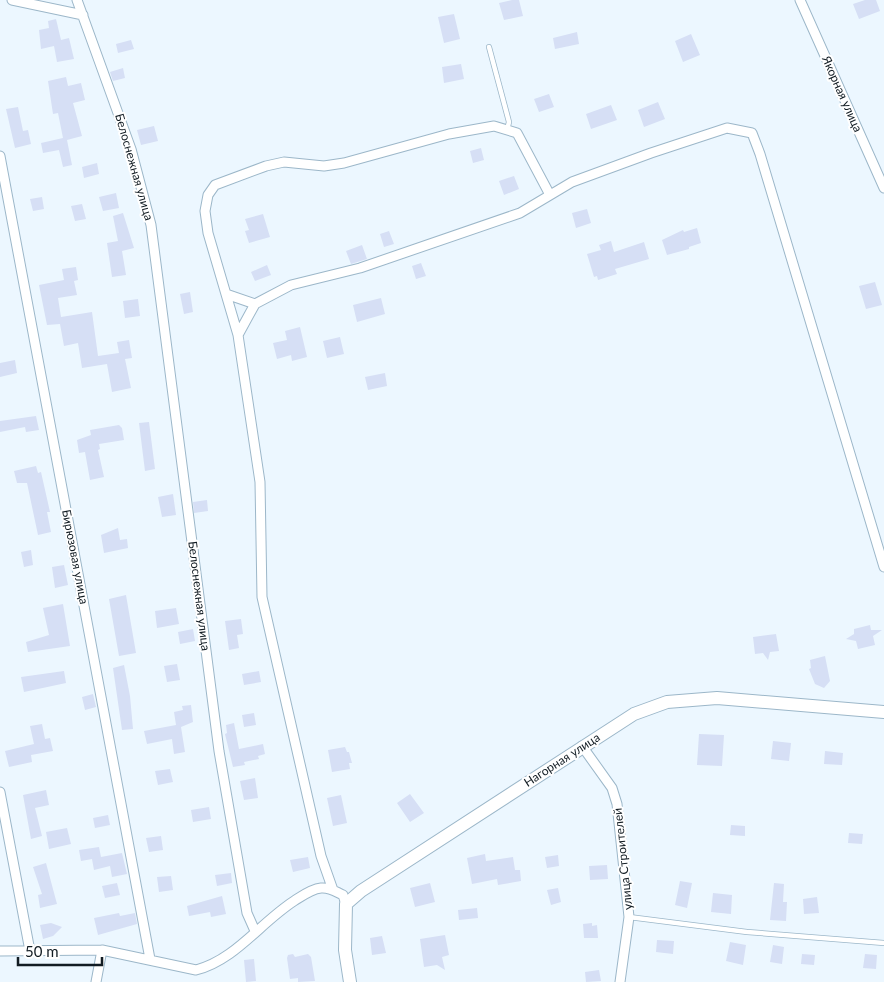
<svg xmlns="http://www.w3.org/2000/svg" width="884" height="982" font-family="Lato,sans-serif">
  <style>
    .building { fill: #d6dff5 }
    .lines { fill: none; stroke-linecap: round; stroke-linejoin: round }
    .lane-casing { stroke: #9cb7c9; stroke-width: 6 }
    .street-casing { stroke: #9cb7c9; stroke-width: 11 }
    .secondary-casing { stroke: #9cb7c9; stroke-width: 14 }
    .lane { stroke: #fff; stroke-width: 4.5 }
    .street { stroke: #fff; stroke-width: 9 }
    .secondary { stroke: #fff; stroke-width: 12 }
    .labels { text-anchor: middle; stroke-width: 4; stroke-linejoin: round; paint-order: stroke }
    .street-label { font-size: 12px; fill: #121c23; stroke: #fff }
  </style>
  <rect width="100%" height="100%" fill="#ecf7ff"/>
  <!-- building -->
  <path class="building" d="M512 0H519L523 16 504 20 499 3Z
    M865 0H876L880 11 859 19 853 4Z
    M454 14 460 39 444 43 438 17Z
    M56 19 61 40 69 38 74 59 57 62 54 46 41 49 39 30 49 28 48 21Z
    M577 32 579 44 555 49 553 38Z
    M691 34 700 55 683 62 675 41Z
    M131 40 134 49 118 53 116 44Z
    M461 64 464 79 444 83 442 67Z
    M123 68 125 78 113 81 110 72Z
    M66 77 68 86 81 83 85 100 73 103 82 136 67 140 72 165 63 167 59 150 43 153 41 143 63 138 58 113 53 114 48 81Z
    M549 94 554 107 539 112 534 99Z
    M658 102 665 119 644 127 638 110Z
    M611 105 617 120 591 129 586 114Z
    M18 107 23 131 28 130 31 144 15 148 6 109Z
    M154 126 158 141 141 145 137 130Z
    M481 148 484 160 473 163 470 151Z
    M97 163 99 174 84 178 82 167Z
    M514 176 519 189 504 195 499 181Z
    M116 193 119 208 103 211 99 197Z
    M42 197 44 209 33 211 30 199Z
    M82 204 86 219 75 221 71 206Z
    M587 209 591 223 576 228 572 213Z
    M123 213 134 248 122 251 126 275 112 277 107 243 118 241 113 216Z
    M263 214 270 237 249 243 245 231 249 230 245 219Z
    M697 228 701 243 689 247V249L667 255 662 240 683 230 684 232Z
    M389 231 394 244 384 247 380 234Z
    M611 241 614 252 644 242 649 259 615 269 617 274 598 280 597 276 594 277 587 254 601 250 599 245Z
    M362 245 367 259 351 264 346 251Z
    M421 263 426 276 416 279 412 266Z
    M267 265 271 275 255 281 251 272Z
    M76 267 78 280 74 281 77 295 58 298 61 317 92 312 98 356 119 353 117 342 129 340 132 358 125 359 131 388 112 392 107 364 82 368 78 343 64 346 60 324 47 325 39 285 64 280 62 269Z
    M875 282 882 305 866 309 859 286Z
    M190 292 193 312 184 314 180 294Z
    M381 298 385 314 357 322 353 305Z
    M138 299 140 316 125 318 123 301Z
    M300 327 307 357 292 361 291 355 277 359 273 343 287 340 285 331Z
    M340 337 344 354 327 358 323 341Z
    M15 360 17 373 0 377V363Z
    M385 373 387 386 368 390 365 377Z
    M36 416 39 430 26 432 25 427 0 432V421Z
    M149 422 155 469 145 471 139 423Z
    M119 425 122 428 124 440 99 444 100 449 98 450 104 477 90 480 85 452 79 453 77 440 91 435 90 430Z
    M36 466 38 473 41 472 50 512H47L51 532 38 535 27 483H17L14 471Z
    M173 494 176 515 162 517 158 497Z
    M207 500 208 511 194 513 193 502Z
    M118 528 120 540 127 539 128 548 104 553 101 535Z
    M31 550 33 565 24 567 21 552Z
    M64 565 68 585 55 588 52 567Z
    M126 595 136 653 119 656 109 599Z
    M63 604 70 646 28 652 26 642 49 635 43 608Z
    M176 608 179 624 157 628 155 611Z
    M241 619 243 634 237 635 239 648 229 650 225 621Z
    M870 625 871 630H882L873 636 875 645 858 649 856 641 846 639 854 634V629Z
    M193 629 195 641 180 644 178 632Z
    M776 634 779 651 770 652 768 660 763 653 755 654 753 637Z
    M825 656 830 681 824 688 815 684 809 669 811 668 810 660Z
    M177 664 180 680 167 682 164 666Z
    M124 665 130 696 133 729 122 730 113 668Z
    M64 671 66 683 24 692 21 677Z
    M259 671 261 682 244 685 242 674Z
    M93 694 96 707 85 710 82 697Z
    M191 705 193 722 181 727 185 752 174 754 172 739 147 744 144 731 176 725 174 712 183 710 182 706Z
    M254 713 256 725 244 727 242 715Z
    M234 723 239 749 263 744 265 754 258 756 259 759 244 762 245 765 233 767 225 734 227 733 226 725Z
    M42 724 45 739 50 738 53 751 31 755 32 762 9 767 5 751 34 744 30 726Z
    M699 734 724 735 722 766 697 765Z
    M773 741 791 743 789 761 771 759Z
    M345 747 347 752H349L352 763H349L350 769 332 772 328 750Z
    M825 751 843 753 842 765 824 764Z
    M170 769 173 782 158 785 155 771Z
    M255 778 258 798 244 800 240 781Z
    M46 790 49 805 35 808 42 836 31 839 23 795Z
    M410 794 424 813 410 822 397 803Z
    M341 795 347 823 333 826 327 798Z
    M209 807 211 819 193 822 191 810Z
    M108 815 110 825 95 828 93 818Z
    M731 825 745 826V836L730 835Z
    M67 828 71 844 49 849 46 832Z
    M849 833 863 834 862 844 848 843Z
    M161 836 163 850 149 852 146 838Z
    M99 847 101 857 122 853 127 874 112 877 110 866 94 870 92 859 81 861 79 850Z
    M485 854 486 861 513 857 515 870H520L521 881 498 885 497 879 472 884 467 858Z
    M558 855 559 866 547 868 545 857Z
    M308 857 310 868 293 872 290 860Z
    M46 863 57 904 40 908 38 895 42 894 33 867Z
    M607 865 608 879 590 880 589 866Z
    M231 873 232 883 217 886 215 875Z
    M171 876 173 890 159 892 157 877Z
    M680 881 692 883 687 908 675 905Z
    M117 883 120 895 105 898 102 886Z
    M430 883 435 902 415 907 410 888Z
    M774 883 784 884 783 902H787L786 921 770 920Z
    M558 888 561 902 551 905 547 890Z
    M713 893 732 895 731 914 711 912Z
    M222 896 226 914 211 917 210 912 189 916 187 906Z
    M817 897 819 913 804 914 803 899Z
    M477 908 478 918 459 920 458 910Z
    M119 913 120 916 135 913 137 924 98 935 94 918Z
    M51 923 62 927 53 936 43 939 40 925Z
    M592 923V926L597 925 598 938H584L583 924Z
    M445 935 449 955 442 957 445 970 437 965 424 967 420 939Z
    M382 936 386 953 372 955 370 938Z
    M657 940 674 941 673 954 656 952Z
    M730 942 746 945 743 965 726 961Z
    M773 945 784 947 782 964 770 962Z
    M293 954 295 957 308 954 311 957 315 981 298 982V978L290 979 287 958 288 955Z
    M802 954 815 955 814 965 801 964Z
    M865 954 877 955 876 969 863 968Z
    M254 959 256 981 246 982 244 960Z
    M599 970 601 981 586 982 585 972Z"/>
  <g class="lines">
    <!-- lane casing -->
    <g class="lane-casing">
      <path id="lane" d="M489 47 509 122 507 130
        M629 917 747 932 884 943"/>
    </g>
    <!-- street casing -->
    <g class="street-casing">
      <path id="street" d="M12 0 83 15
        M77 0 131 149 151 225 219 751 247 913 255 931
        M800 0 884 188
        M0 156 150 959
        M226 294 255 304 291 285 360 268 520 213 572 182 651 153 727 128 752 133 760 154 884 567
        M238 335 255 304
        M582 746 612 788 617 804 629 917 620 982
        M0 792 30 951
        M333 890 321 856 262 597 260 482 238 335 208 233 205 211 208 195 215 185 266 166 284 162 324 166 344 163 449 134 494 126 517 133 550 195
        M0 951 102 950 196 970C235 960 260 923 294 901 302 896 311 889 321 888 330 887 336 892 343 895L346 904
        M96 982 102 950"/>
    </g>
    <!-- secondary casing -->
    <g class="secondary-casing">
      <path id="secondary" d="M350 982 345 950 346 904 361 891 634 714 667 702 717 698 884 712"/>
    </g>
    <!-- lane -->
    <use href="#lane" class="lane"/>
    <!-- street -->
    <use href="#street" class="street"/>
    <!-- secondary -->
    <use href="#secondary" class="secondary"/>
  </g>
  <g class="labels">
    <!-- street labels -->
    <g class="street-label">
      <text transform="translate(842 94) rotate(66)" y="4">Якорная улица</text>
      <text transform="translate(134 167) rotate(74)" y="4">Белоснежная улица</text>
      <text transform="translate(75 557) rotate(79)" y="4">Бирюзовая улица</text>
      <text transform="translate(199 596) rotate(83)" y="4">Белоснежная улица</text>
      <text transform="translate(562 760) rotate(-33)" y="4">Нагорная улица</text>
      <text transform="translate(623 859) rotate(-96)" y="4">улица Строителей</text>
    </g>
  </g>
  <!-- scale -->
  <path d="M18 957v8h84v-8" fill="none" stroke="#121c23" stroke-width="2.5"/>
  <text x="25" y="957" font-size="15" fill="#121c23" stroke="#ffffff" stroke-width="4" paint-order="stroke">50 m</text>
</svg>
